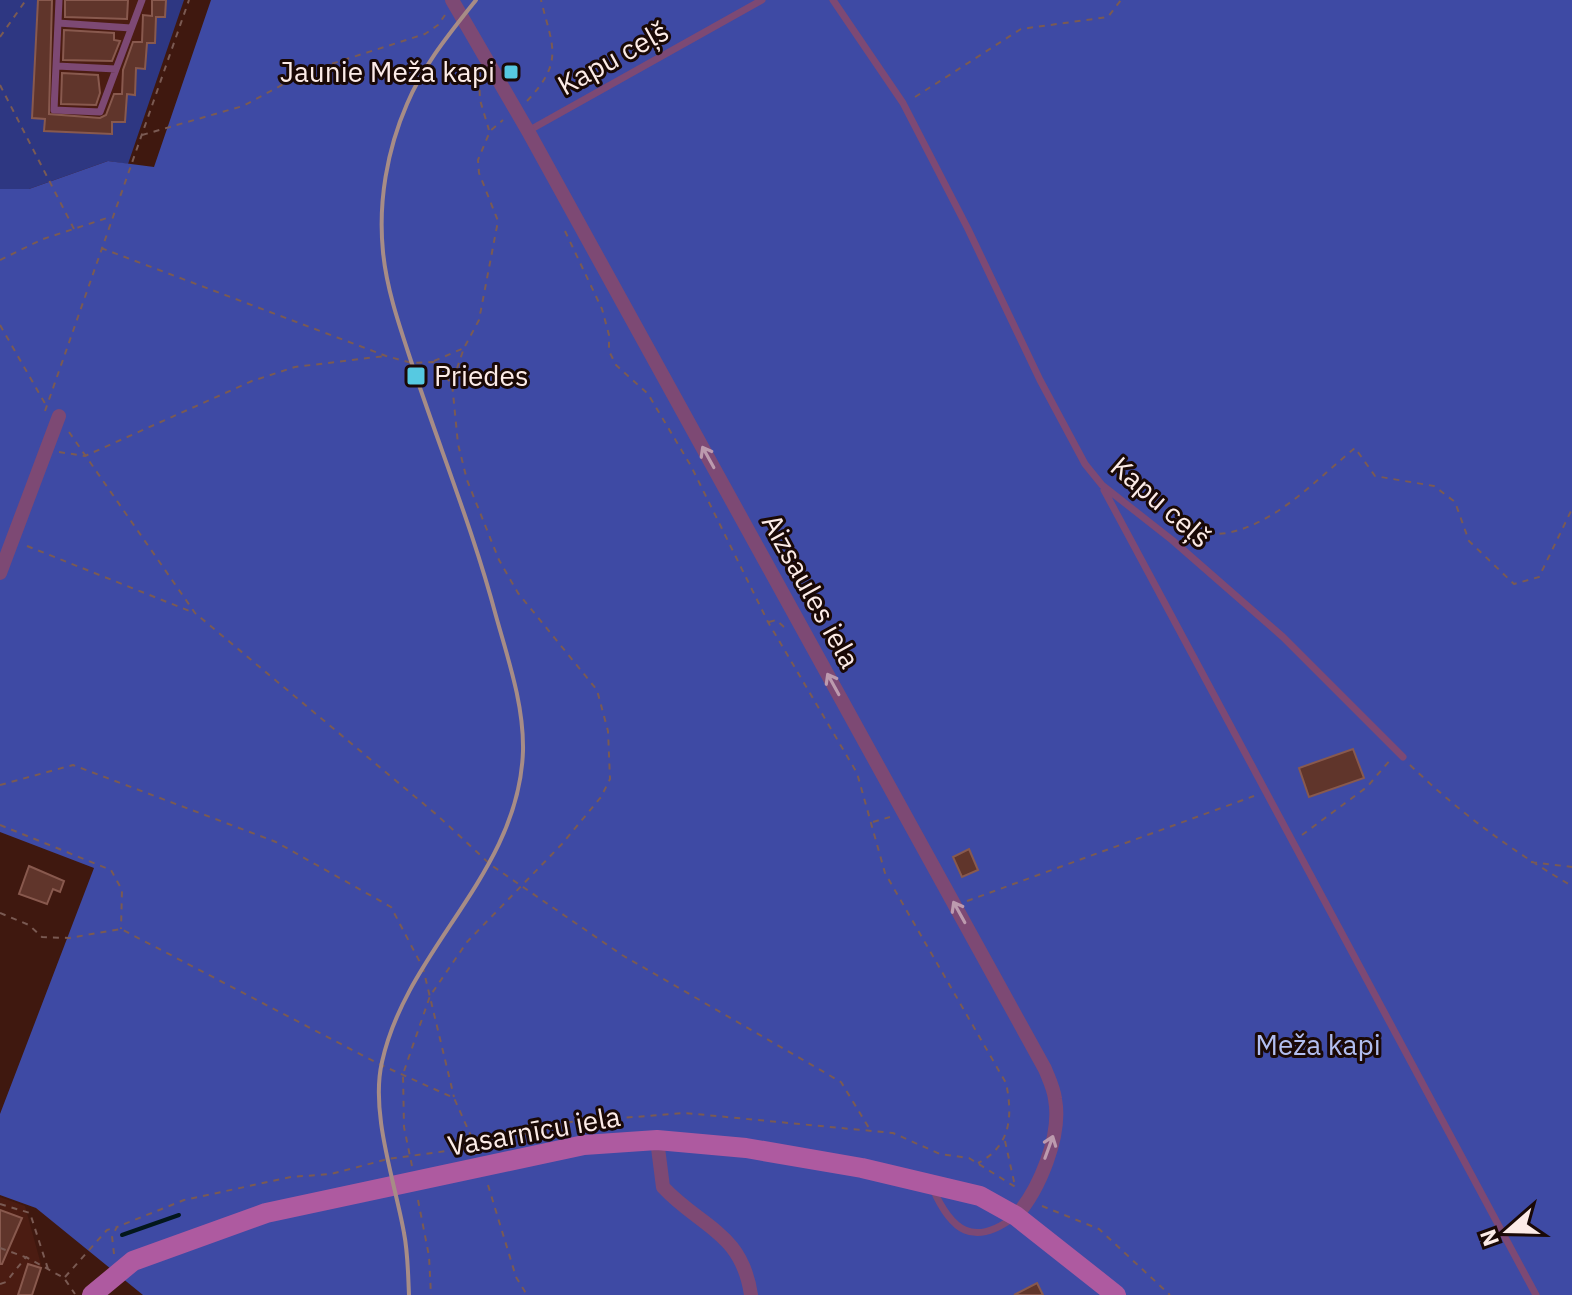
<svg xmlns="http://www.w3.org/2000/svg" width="1572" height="1295" font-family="'IBM Plex Sans',sans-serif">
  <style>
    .built { fill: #4b1c12 }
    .green { fill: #2e3782 }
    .forest { fill: #3e4aa4 }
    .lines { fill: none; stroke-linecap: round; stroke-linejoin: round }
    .stream { stroke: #03171c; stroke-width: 4 }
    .building { fill: #60352b; stroke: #88594e; stroke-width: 2 }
    .path { stroke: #7a5a53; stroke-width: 2; stroke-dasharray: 6 6; stroke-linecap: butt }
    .lane { stroke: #7d4974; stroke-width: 7 }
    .street { stroke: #7d4974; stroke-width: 14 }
    .secondary { stroke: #ae5aa0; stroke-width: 20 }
    .rail { stroke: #a78c86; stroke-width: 4 }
    .oneway { stroke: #bc9aae }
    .poi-dot { fill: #56c9e1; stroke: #1a0906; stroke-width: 3 }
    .labels { text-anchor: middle; stroke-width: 6; stroke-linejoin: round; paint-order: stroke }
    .street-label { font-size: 28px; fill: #fcebe7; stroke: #1a0906 }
    .poi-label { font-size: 28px; fill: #fcebe7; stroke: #1a0906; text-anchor: end }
    .park-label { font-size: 28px; fill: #b2beef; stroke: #1a0906 }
  </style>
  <rect width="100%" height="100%" fill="#3f180f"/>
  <!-- built -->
  <path class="built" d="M38 0H166L165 17H156L155 43H147L145 69H136L135 95H127L125 122 112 134 44 131 32 118Z
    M0 1197 25 1206 42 1268 33 1295H0Z"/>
  <!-- green -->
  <path class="green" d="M0 0H38L32 118 45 119V131L111 134 112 122H125L127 94H135L136 68H145L147 43H155L156 17H165L166 0H184L128 164 108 161 29 189H0Z"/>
  <!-- forest -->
  <path class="forest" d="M211 0H1572V1295H143L36 1208 0 1195V1114L94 868 0 832V189H29L108 161 154 167Z"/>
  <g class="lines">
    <!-- stream -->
    <path class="stream" d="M122 1235 179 1215"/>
  </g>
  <!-- building -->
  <path class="building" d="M38 0H52L49 114 100 118 106 115 114 94H122L123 70 133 42H142L143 15 152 16V0H166L165 17H156L155 43H147L145 69 136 68 135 95 127 94 125 122H112V134L44 131 45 119 32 118Z
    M65 0H128L127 19 65 17Z
    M64 30 114 33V40L120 41 112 61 63 60Z
    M62 73 98 75 100 93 96 105 61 104Z
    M1353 749 1364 778 1309 797 1299 768Z
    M969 849 978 870 962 877 953 857Z
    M29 866 64 881 60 892 53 889 47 904 19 894Z
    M0 1210 22 1218 2 1264H0Z
    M28 1264 41 1268 32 1295H18Z
    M1037 1283 1043 1295H1014Z"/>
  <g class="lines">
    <!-- path -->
    <path class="path" d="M0 37 26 0
      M479 78 480 100 489 130
      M0 85 74 229
      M915 97 1021 29 1108 17 1121 0
      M527 101C565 61 552 46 541 0
      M142 135 243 106 306 72 425 34 438 25 445 15
      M565 231 602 309 609 335V351L616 365 648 394 691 466 768 622 857 773 885 873 1006 1083C1013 1116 1011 1146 978 1163
      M101 248 386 356 412 363 433 362 451 383
      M0 260 43 239 110 217
      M0 325 47 407
      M434 361 464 348
      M45 411 189 0
      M69 432 195 613 437 815 491 865 622 955 841 1082 869 1128
      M59 452 85 456 252 381 295 367 385 356
      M1184 535C1200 528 1211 536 1227 533 1276 524 1318 478 1355 448L1375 476 1434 486 1455 502 1469 541 1514 584 1539 577 1572 509
      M27 546 192 612
      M769 622 776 620 784 627
      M1410 765C1460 813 1512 851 1572 886
      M0 785 73 765 276 842 391 907 423 968 454 1097
      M873 822 890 817
      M0 825 111 870 122 890 121 929
      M1302 835 1367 787 1391 759
      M1531 862 1572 867
      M967 901 1254 796
      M0 913 29 925 42 937 69 938 121 929 381 1065 454 1098 475 1145
      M1005 1141 1015 1186
      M412 1166 404 1127 403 1074 430 996 467 942 562 844 601 797 610 779 608 731 597 690 518 593 499 560 467 480 458 444 452 383 464 348 479 320 498 221 479 173 478 160 490 131 503 120
      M488 1185 516 1277 527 1295
      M418 1200 429 1256 431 1295
      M0 1204 30 1213 48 1269
      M1042 1206 1099 1229 1170 1295
      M0 1248 25 1257
      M114 1254 112 1236 117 1227 184 1200 291 1177 331 1174 388 1159 476 1147 570 1122 685 1113 893 1133 940 1154 969 1158 1017 1188
      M65 1277 107 1230 117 1227
      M0 1284 6 1282 26 1257 64 1278 75 1294"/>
    <!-- lane -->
    <path class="lane" d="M59 0 54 110 100 112 142 0
      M833 0 903 103 968 229 1040 380 1085 464 1102 485 1172 540 1283 637 1403 757
      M58 23 131 28
      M57 66 116 69
      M528 131 762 0
      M1104 490 1536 1295
      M933 1189C951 1230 973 1248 1014 1217"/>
    <!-- street -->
    <path class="street" d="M452 0 528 131 1045 1069C1049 1079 1054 1089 1055 1099 1062 1136 1039 1190 1016 1216
      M0 573 59 416
      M657 1140 663 1187C700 1227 742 1232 751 1295"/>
    <!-- secondary -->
    <path class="secondary" d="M92 1295 133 1261 266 1213 584 1145 657 1140 746 1148 862 1168 980 1196 1016 1216 1116 1295"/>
    <!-- rail -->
    <path class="rail" d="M409 1295C408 1274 408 1253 404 1233 395 1182 370 1113 382 1062 407 948 519 874 523 751 524 705 508 659 496 616 474 533 442 454 415 373 402 333 387 293 383 252 378 202 387 150 407 104 424 64 450 33 476 0"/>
  </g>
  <!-- one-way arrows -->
  <defs><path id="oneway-shaft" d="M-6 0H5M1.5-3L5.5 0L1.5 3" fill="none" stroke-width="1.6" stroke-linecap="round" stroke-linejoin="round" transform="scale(2)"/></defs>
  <g class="oneway">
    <use href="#oneway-shaft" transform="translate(708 457) rotate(-119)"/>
    <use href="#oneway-shaft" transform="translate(833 684) rotate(-119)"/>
    <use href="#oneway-shaft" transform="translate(959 912) rotate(-119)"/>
    <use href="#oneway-shaft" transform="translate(1049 1147) rotate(-70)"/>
  </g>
  <!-- markers -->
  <g class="poi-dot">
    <rect x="503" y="64" width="16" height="16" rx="4"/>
    <rect x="406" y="366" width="20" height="20" rx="4"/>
  </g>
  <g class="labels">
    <!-- street labels -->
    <g class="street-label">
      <text transform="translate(613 58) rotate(-29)" y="10">Kapu ceļš</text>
      <text transform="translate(1161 502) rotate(41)" y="10">Kapu ceļš</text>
      <text transform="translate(811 591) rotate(61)" y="10">Aizsaules iela</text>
      <text transform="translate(534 1131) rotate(-10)" y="10">Vasarnīcu iela</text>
    </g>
    <!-- poi labels -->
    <g class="poi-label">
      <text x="495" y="82">Jaunie Meža kapi</text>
      <text x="434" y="386" text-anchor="start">Priedes</text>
    </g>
    <!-- park labels -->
    <g class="park-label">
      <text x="1318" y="1055">Meža kapi</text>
    </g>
  </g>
  <!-- north arrow -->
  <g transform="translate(1508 1231) rotate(250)" stroke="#1a0906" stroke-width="6" paint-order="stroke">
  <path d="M0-6L14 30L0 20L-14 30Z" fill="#fcebe7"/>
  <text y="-12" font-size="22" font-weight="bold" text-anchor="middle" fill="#fcebe7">N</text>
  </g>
</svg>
